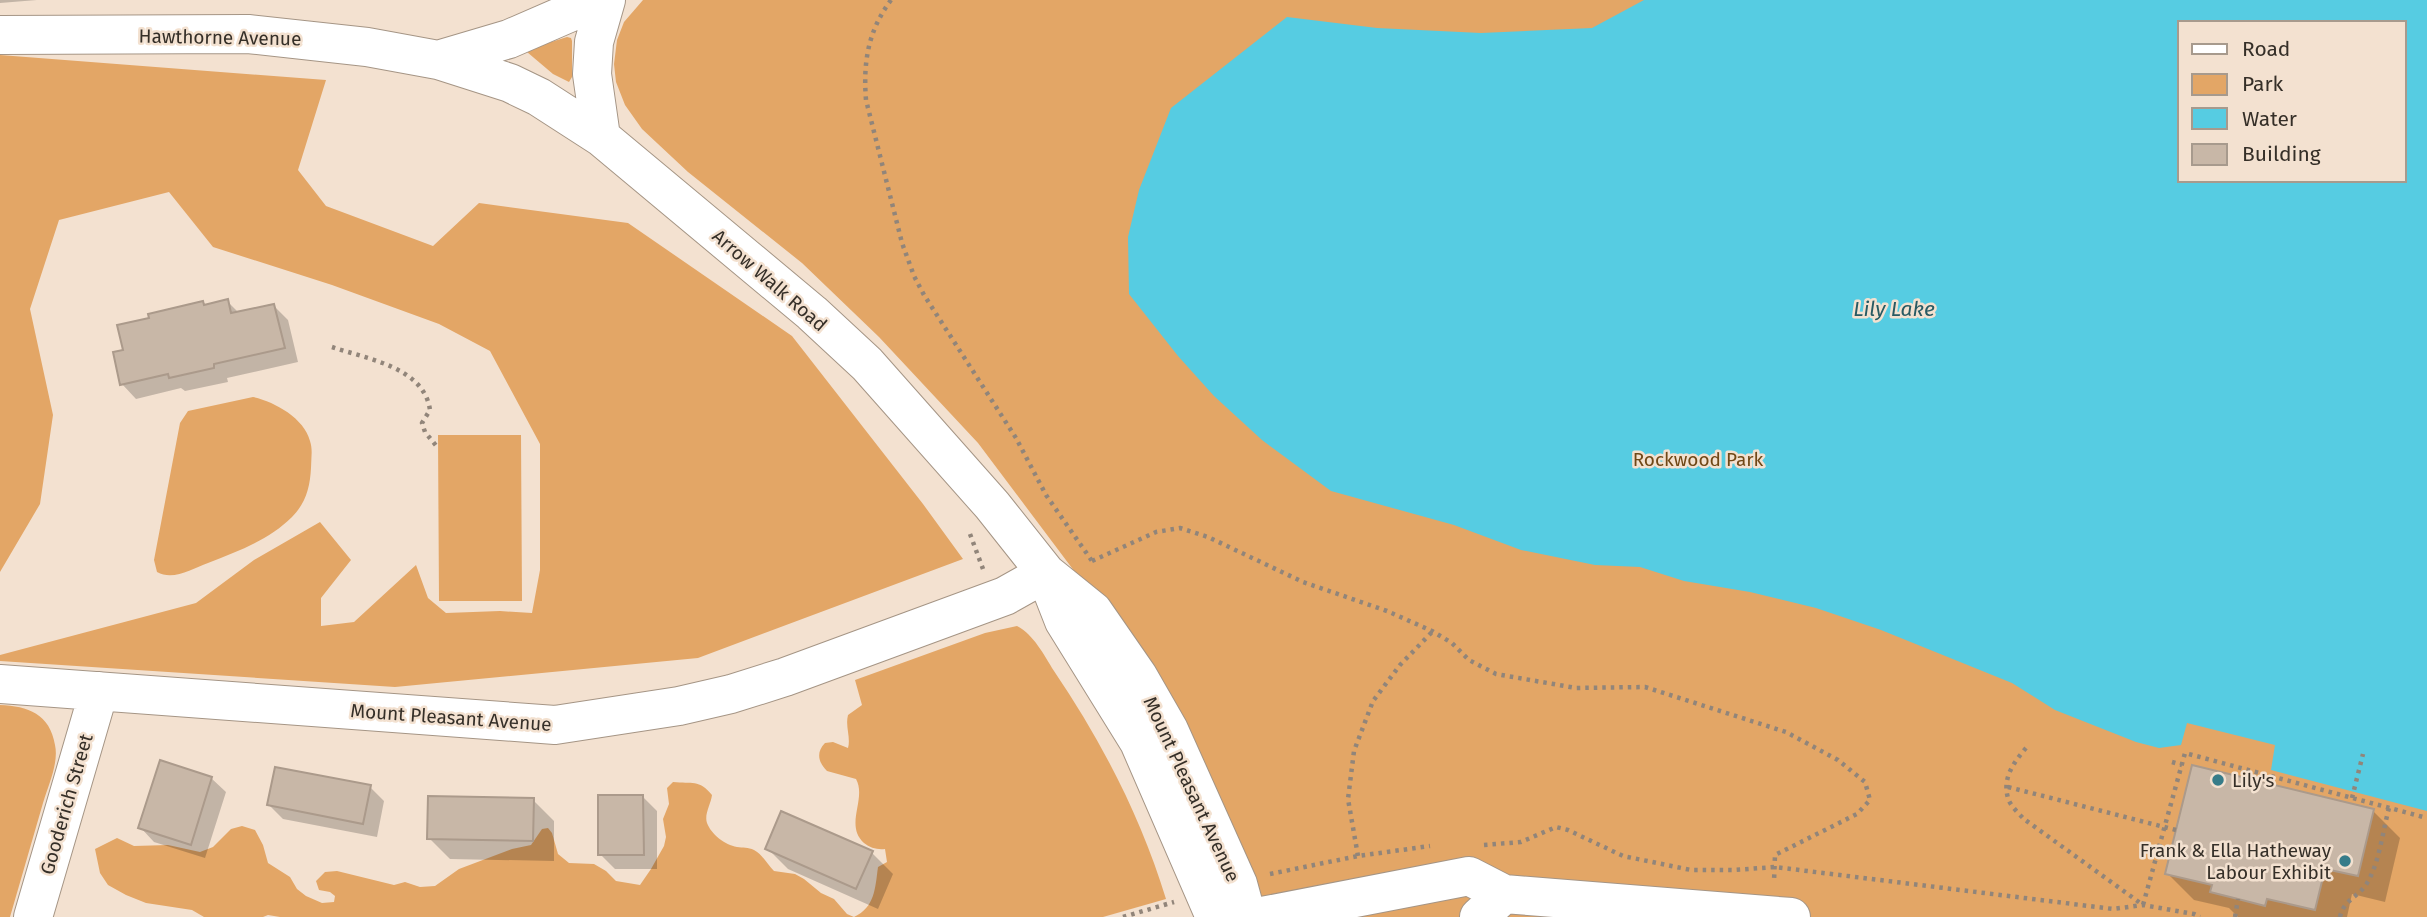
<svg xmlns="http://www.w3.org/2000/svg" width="2427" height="917" font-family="'Fira Sans',sans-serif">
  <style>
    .green { fill: #e3a666; fill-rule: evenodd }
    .water { fill: #56cce2; fill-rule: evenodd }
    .shadow { fill: #0003 }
    .building { fill: #c8b7a7; stroke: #ab9a8b; stroke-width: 2 }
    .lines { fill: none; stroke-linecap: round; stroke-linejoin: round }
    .minor-casing { stroke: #a59585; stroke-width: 40 }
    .path { stroke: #91857a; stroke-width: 4.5; stroke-dasharray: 3.5 5; stroke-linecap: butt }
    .minor { stroke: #fff; stroke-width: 38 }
    .poi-dot { fill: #377c89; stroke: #f3e1d0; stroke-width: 2.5 }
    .labels { text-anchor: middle; stroke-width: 5; stroke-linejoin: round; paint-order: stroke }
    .street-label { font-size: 19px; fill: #352f28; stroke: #f3e1d0 }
    .park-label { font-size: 19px; fill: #704817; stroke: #f3e1d0 }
    .poi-label { font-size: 19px; fill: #352f28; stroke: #f3e1d0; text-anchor: start }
    .water-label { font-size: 21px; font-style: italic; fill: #285a63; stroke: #f3e1d0 }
  </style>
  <rect width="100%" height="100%" fill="#f3e1d0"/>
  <!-- green -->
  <path class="green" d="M643 0H2427V917H1255L1123 636 978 443 879 337 802 263 688 172 642 129 625 105 616 82 614 64 617 40 624 22ZM2180 23H2404V180H2180Z
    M567 37 571 38 572 41V77L569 82 553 74 527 52 529 49Z
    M0 55 326 80 298 170 326 206 433 246 479 203 628 223 792 336 923 504 963 559 698 658 395 687 0 661V655L196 603 254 560 320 522 351 560 321 598V626L354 622 416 565 428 598 446 613 500 611 532 613 540 570V444L490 351 439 324 332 285 213 247 169 192 59 220 30 309 53 415 40 504 0 572Z
    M253 397C275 402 304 418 310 441 313 450 311 459 311 468 310 487 306 503 292 517 269 540 238 551 208 563 192 569 173 581 157 572L154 560 180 423 188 411Z
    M438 435H521L522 601H439Z
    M1017 626C1034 635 1044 655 1054 671 1102 742 1141 817 1166 899L1103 917H280L268 915 263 917H204L192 910 146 903 126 895 108 885 100 873 95 849 117 838 134 846 168 845 200 852 213 847 231 829 242 826 255 830 263 845 268 863 290 877 297 889 306 896 322 903 334 902 335 896 330 892 319 890 316 881 325 872 337 871 394 885 405 882 420 887 435 886 459 869 512 849 531 845 542 829 548 828 552 833 558 854 569 863 594 864 606 871 616 881 640 885 651 869 664 846 666 837 663 819 669 804 667 788 673 782C692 784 699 779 712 795 711 804 704 814 707 823 711 834 725 845 737 847 743 848 748 847 754 850 762 854 767 864 774 871L795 874 804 879 821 893 834 899 847 914 854 917C875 907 875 889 878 867L887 862 885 849C878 850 870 848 864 843 844 825 867 799 856 779L827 771C818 762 816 752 825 743L833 742 848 748C851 737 845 727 848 715L862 705 855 680 985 633Z
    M0 705C28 706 50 714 55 745 59 763 48 786 43 803 32 841 21 879 10 917H0Z"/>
  <!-- water -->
  <path class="water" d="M1644 0H2427V811L2271 770 2275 745 2187 723 2181 745 2159 748 2136 742 2055 710 2012 683 1881 630 1816 608 1750 592 1684 581 1640 567 1595 565 1521 550 1454 525 1331 491 1262 440 1214 396 1178 356 1129 294 1128 237 1139 190 1171 108 1287 17 1377 28 1481 33 1592 28ZM2180 23H2404V180H2180Z"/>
  <!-- shadow -->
  <path class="shadow" d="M0 0H37L0 3Z
    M227 301 239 313 274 306 288 320 298 362 227 378 228 382 185 391 181 388 136 399 122 384 125 351 202 303 206 306Z
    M211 778 226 792 205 858 154 842 140 827Z
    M370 787 384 801 377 837 283 819 269 805Z
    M643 797 657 811V869H615L600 854Z
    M533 800 554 821V861L450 859 429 838Z
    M2373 811 2400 838 2385 902 2352 894 2347 917H2238L2229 908 2194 900 2167 873Z
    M767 848 872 853 893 874 878 909 788 869Z"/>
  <!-- building -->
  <path class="building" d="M228 299 231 313 274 304 285 348 214 364V368L169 378 168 374 120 385 113 352 123 350 117 325 149 318 148 314 203 301 204 305Z
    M160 760 212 777 191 845 138 828Z
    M2192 765 2374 809 2358 876 2325 869 2315 910 2267 899 2265 906 2238 899 2210 892 2212 885 2165 874Z
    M275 767 371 785 363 824 267 805Z
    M598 795H643L644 855H598Z
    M428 796 534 798 533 841 427 839Z
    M781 811 873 851 856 889 765 849Z"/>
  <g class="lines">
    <!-- minor casing -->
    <g class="minor-casing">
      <path id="minor" d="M0 35 248 34 367 47 438 60 510 83 539 97 601 137 812 313 867 364 992 505 1046 573 1093 611 1138 676 1169 730 1238 884 1247 917
        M438 60 509 39 599 0
        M601 137 592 74 594 42 606 0
        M1046 575 1064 621 1139 742 1215 917
        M0 684 555 725 679 706 731 694 785 677 1005 596 1046 573
        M1504 894 1791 917
        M33 917 99 691
        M1257 917 1469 876 1504 894 1479 917"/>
    </g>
    <!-- path -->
    <path class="path" d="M891 0C868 31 863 62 866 100L902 243 914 276 924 295 1016 438 1046 495 1092 561
      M332 347C367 359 424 367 430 410L422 423 425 432 438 448
      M970 534 983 569
      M1092 561 1156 532 1180 528 1208 537 1303 582 1387 611 1432 631 1452 643 1469 660 1496 674 1576 688 1645 687 1786 732 1838 760 1865 782 1870 800 1857 814 1775 855 1774 882
      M2026 748C2013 763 2001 780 2009 801 2012 807 2019 814 2024 819L2143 905 2185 753 2427 818
      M2172 762 2182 765
      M2008 787 2176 830
      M2352 798 2363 754
      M1484 845 1521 842 1556 827 1568 830 1623 856 1691 870H1733L1775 867 2113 909 2143 905 2194 914 2200 917
      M1358 856 1348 799 1354 751 1373 701 1400 665 1432 632
      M1270 874 1358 856 1430 846
      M1123 917 1174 902
      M2235 917 2238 899
      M2340 917C2344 899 2359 897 2367 883 2379 864 2383 830 2389 808"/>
    <!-- minor -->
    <use href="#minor" class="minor"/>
  </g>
  <!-- markers -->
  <g class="poi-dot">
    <circle cx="2218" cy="780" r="7"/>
    <circle cx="2345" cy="861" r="7"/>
  </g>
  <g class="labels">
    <!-- street labels -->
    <g class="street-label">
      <text transform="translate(220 37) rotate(1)" y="7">Hawthorne Avenue</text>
      <text transform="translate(770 280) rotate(41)" y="7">Arrow Walk Road</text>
      <text transform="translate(451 717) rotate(4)" y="7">Mount Pleasant Avenue</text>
      <text transform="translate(1192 789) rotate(65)" y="7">Mount Pleasant Avenue</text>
      <text transform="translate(66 804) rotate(-74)" y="7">Gooderich Street</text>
    </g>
    <!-- park labels -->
    <g class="park-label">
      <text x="1698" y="466">Rockwood Park</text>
    </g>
    <!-- poi labels -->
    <g class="poi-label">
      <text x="2232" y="787">Lily's</text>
      <text x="2331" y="857" text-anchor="end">Frank &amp; Ella Hatheway<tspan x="2331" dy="22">Labour Exhibit</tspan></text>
    </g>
    <!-- water labels -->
    <g class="water-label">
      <text x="1894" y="316">Lily Lake</text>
    </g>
  </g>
  <!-- legend -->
  <rect x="2178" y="21" width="228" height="161" fill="#f3e1d0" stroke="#a79a8d" stroke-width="2"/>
  <rect x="2192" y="44" width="35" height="10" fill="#ffffff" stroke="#a79a8d" stroke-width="2"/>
  <text x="2242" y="56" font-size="21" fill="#352f28">Road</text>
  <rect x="2192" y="74" width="35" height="21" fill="#e3a666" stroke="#a79a8d" stroke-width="2"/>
  <text x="2242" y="91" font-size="21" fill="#352f28">Park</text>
  <rect x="2192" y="108" width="35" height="21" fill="#56cce2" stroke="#a79a8d" stroke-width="2"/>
  <text x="2242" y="126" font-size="21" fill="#352f28">Water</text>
  <rect x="2192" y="144" width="35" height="21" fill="#c8b7a7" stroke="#a79a8d" stroke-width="2"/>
  <text x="2242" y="161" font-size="21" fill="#352f28">Building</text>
</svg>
